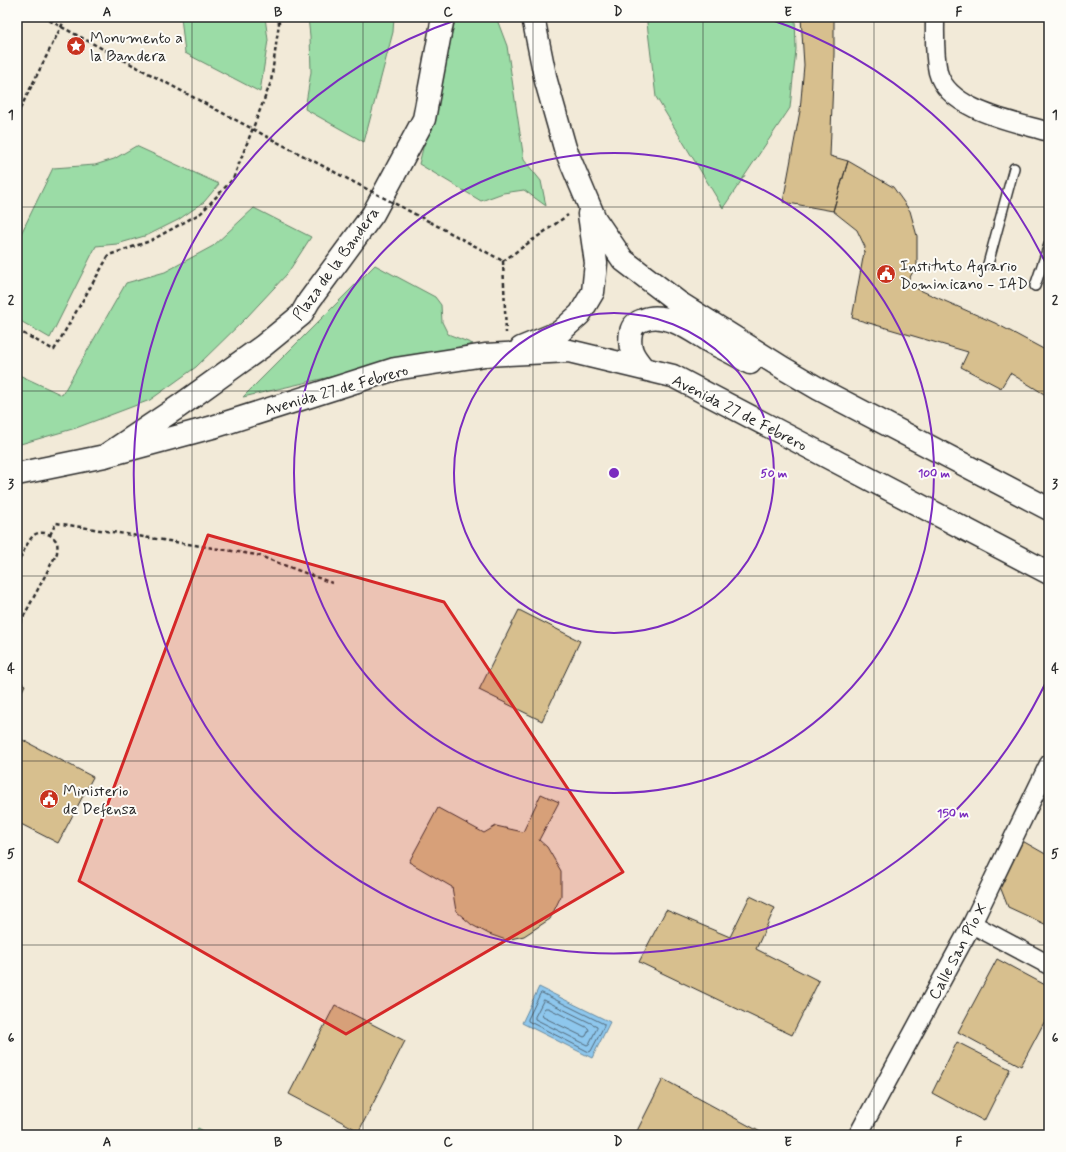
<svg xmlns="http://www.w3.org/2000/svg" width="1066" height="1152" font-family="Mynerve,sans-serif">
  <style>
    .green { fill: #9bdca6; stroke: #638468 }
    .water { fill: #8ec7ed; stroke: #66899f }
    .lines { fill: none; stroke-linecap: round; stroke-linejoin: round }
    .shore { stroke: #536979; stroke-width: 1 }
    .building { fill: #d7bf8e; stroke: #2b2b2b }
    .lane-casing { stroke: #2b2b2b; stroke-width: 12 }
    .street-casing { stroke: #2b2b2b; stroke-width: 21 }
    .highway-casing { stroke: #2b2b2b; stroke-width: 25 }
    .path { stroke: #2b2b2b; stroke-width: 2.5; stroke-dasharray: 4 3; stroke-linecap: butt }
    .lane { stroke: #fdfcf7; stroke-width: 9 }
    .street { stroke: #fdfcf7; stroke-width: 18 }
    .highway { stroke: #fdfcf7; stroke-width: 22 }
    .path-bridge { stroke: #2b2b2b; stroke-width: 2.5; stroke-dasharray: 4 3; stroke-linecap: butt }
    .marked { fill: #d62828; fill-opacity: 0.2; stroke: #d62828; stroke-width: 3; stroke-linejoin: round }
    .grid { fill: none; stroke: #2b2b2b; stroke-width: 1; stroke-opacity: 0.55 }
    .ring { fill: none; stroke: #7b2cbf; stroke-width: 2 }
    .labels { text-anchor: middle; stroke-width: 4; stroke-linejoin: round; paint-order: stroke }
    .poi-label { font-size: 16px; fill: #2b2b2b; stroke: #fdfcf7; text-anchor: start }
    .street-label { font-size: 16px; fill: #2b2b2b; stroke: #fdfcf7 }
    .centre { fill: #7b2cbf; stroke: #fdfcf7; stroke-width: 2 }
    .ring-label { font-size: 12px; text-anchor: middle; font-weight: bold; fill: #7b2cbf; stroke: #fdfcf7; stroke-width: 4; stroke-linejoin: round; paint-order: stroke }
    .neatline { fill: none; stroke: #2b2b2b; stroke-width: 1.5 }
    .grid-label { font-size: 13px; text-anchor: middle; font-weight: bold; fill: #2b2b2b }
  </style>
  <rect width="100%" height="100%" fill="#f2ead8"/>
  <filter id="ink" filterUnits="userSpaceOnUse"><feTurbulence type="fractalNoise" baseFrequency=".025" numOctaves="2"/><feDisplacementMap in="SourceGraphic" scale="8" xChannelSelector="R" yChannelSelector="G"/><feConvolveMatrix kernelMatrix="1 2 1 2 8 2 1 2 1" color-interpolation-filters="sRGB"/></filter>
  <g filter="url(#ink)">
    <!-- green -->
    <path class="green" d="M181 17H265L268 40 260 92 185 53Z
      M308 17H394L393 32 364 142 305 109 311 72 310 36Z
      M456 17H496L507 46 524 160 541 181 546 206 524 190 503 193 481 201 419 164Z
      M648 17H795L796 49 790 108 723 208 656 97 647 23Z
      M136 146 219 184 204 202 178 220 148 235 117 244 96 246 50 338 17 319V242L53 168 95 165 114 159Z
      M254 208 311 237 287 274 246 318 196 367 150 400 76 428 17 445V374L62 395 126 283 165 272 213 246Z
      M375 265 435 297 441 305 442 322 448 334 473 344 243 397Z
      M198 1128 211 1135H194Z"/>
    <!-- water -->
    <path class="water" d="M539 987 610 1022 592 1058 522 1023Z"/>
    <g class="lines">
      <!-- shore -->
      <path class="shore" d="M542 993 604 1024V1026L591 1051 589 1052 528 1021V1019L540 994Z
        M544 1000 597 1026V1028L589 1044 587 1045 535 1019V1017Z
        M545 1008H548L588 1028 589 1030 586 1036 584 1037 543 1017 542 1014Z"/>
    </g>
    <!-- building -->
    <path class="building" d="M801 17H834V54L830 156 848 161 833 211 783 202 800 111 804 65Z
      M848 161 893 187 910 211 917 236V265L906 284 995 323 1049 352V397L1010 373 1001 388 961 367 968 352 852 318 865 247 857 230 833 211Z
      M519 610 580 641 542 721 479 690Z
      M17 681 25 685 17 701Z
      M17 737 93 777 58 843 17 822Z
      M541 794 559 802 539 840 547 847 561 871V896L550 919 524 936 506 940 489 934 472 925 456 911 452 887 409 862 438 808 484 833 496 826 523 832Z
      M1019 839 1049 856V926L1008 907 999 884Z
      M750 896 775 908 756 949 819 981 792 1035 639 962 666 910 730 937Z
      M997 959 1049 987V1013L1021 1066 958 1032Z
      M335 1005 405 1041 359 1131 289 1094Z
      M957 1042 1010 1069 984 1121 932 1093Z
      M663 1079 766 1135H635Z"/>
    <g class="lines">
      <!-- lane casing -->
      <g class="lane-casing">
        <path id="lane" d="M988 264 1014 168
          M1035 286 1049 245"/>
      </g>
      <!-- street casing -->
      <g class="street-casing">
        <path id="street" d="M935 17C935 35 934 54 938 72 948 111 1016 122 1049 132
          M972 924 1049 965
          M858 1135 972 924 1049 764"/>
      </g>
      <!-- highway casing -->
      <g class="highway-casing">
        <path id="highway" d="M533 17 546 81 565 148 595 219 623 260 678 302 783 368 819 389 1049 509
          M521 348 560 332 580 314 593 292 596 263 589 214
          M643 368C633 356 628 349 631 332 632 326 637 322 643 320 666 310 693 332 712 343 725 349 738 356 750 363
          M105 456 213 427 395 369 485 355 569 351 673 376 1049 573
          M17 474 105 456 178 407 263 346 301 315 309 301 373 214 424 119 443 17"/>
      </g>
      <!-- path -->
      <path class="path" d="M43 17 277 142
        M17 115 66 17
        M430 222 503 261
        M503 261 568 215
        M503 261 506 333
        M17 330 54 350 109 255 150 241 201 213 233 179 271 82 279 23 278 17
        M50 535 56 523 257 555 332 583
        M17 565C21 557 27 542 33 536 40 529 54 534 57 543 58 546 57 550 57 553L17 629"/>
      <!-- lane -->
      <use href="#lane" class="lane"/>
      <!-- street -->
      <use href="#street" class="street"/>
      <!-- highway -->
      <use href="#highway" class="highway"/>
      <!-- path-bridge -->
      <path class="path-bridge" d="M277 142 430 222"/>
    </g>
  </g>
  <!-- marked area -->
  <path class="marked" d="M208 535 444 602 623 872 346 1034 79 881Z"/>
  <!-- grid -->
  <path class="grid" d="M192 17V1135M363 17V1135M533 17V1135M703 17V1135M874 17V1135M17 207H1049M17 391H1049M17 576H1049M17 761H1049M17 945H1049"/>
  <!-- distance rings -->
  <g class="ring">
    <circle cx="614" cy="473" r="160"/>
    <circle cx="614" cy="473" r="320"/>
    <path d="M1047 680A480 480 0 1 1 462 18M766 18A480 480 0 0 1 1047 266"/>
  </g>
  <!-- icons -->
  <defs>
    <g id="sight-disc" transform="scale(1)"><circle r="9.5" fill="#c8321e" stroke="#fdfcf7"/><path d="M0-6L1.8-2.2L6-1.7L2.9 1.2L3.7 5.4L0 3.3L-3.7 5.4L-2.9 1.2L-6-1.7L-1.8-2.2Z" fill="#fff"/></g>
    <g id="civic-disc" transform="scale(1)"><circle r="9.5" fill="#c8321e" stroke="#fdfcf7"/><path d="M-.6-6.5H3V-4.5H.6V-3L4-1V1h2V6H-6V1h2V-1L-.6-3ZM-1.2 2.5V6h2.4V2.5Z" fill="#fff"/></g>
  </defs>
  <g fill-rule="evenodd">
    <use href="#sight-disc" x="76" y="46"/>
    <use href="#civic-disc" x="886" y="274"/>
    <use href="#civic-disc" x="49" y="799"/>
  </g>
  <g class="labels">
    <!-- poi labels -->
    <g class="poi-label">
      <text x="90" y="43">Monumento a<tspan x="90" dy="18">la Bandera</tspan></text>
      <text x="900" y="271">Instituto Agrario<tspan x="900" dy="18">Dominicano - IAD</tspan></text>
      <text x="63" y="796">Ministerio<tspan x="63" dy="18">de Defensa</tspan></text>
    </g>
    <!-- street labels -->
    <g class="street-label">
      <text transform="translate(335 263) rotate(-54)" y="6">Plaza de la Bandera</text>
      <text transform="translate(336 389) rotate(-16)" y="6">Avenida 27 de Febrero</text>
      <text transform="translate(740 412) rotate(27)" y="6">Avenida 27 de Febrero</text>
      <text transform="translate(957 951) rotate(-62)" y="6">Calle San Pío X</text>
    </g>
  </g>
  <circle cx="614" cy="473" r="6" class="centre"/>
  <g class="ring-label">
    <text x="774" y="477">50 m</text>
    <text x="934" y="477">100 m</text>
    <text x="953" y="817">150 m</text>
  </g>
  <!-- margin -->
  <rect width="1066" height="1152" fill="none" stroke="#fdfcf7" stroke-width="44"/>
  <rect x="22" y="22" width="1022" height="1108" class="neatline"/>
  <g class="grid-label">
    <text x="107" y="16">A</text>
    <text x="278" y="16">B</text>
    <text x="448" y="16">C</text>
    <text x="618" y="16">D</text>
    <text x="788" y="16">E</text>
    <text x="959" y="16">F</text>
    <text x="11" y="119">1</text>
    <text x="1055" y="119">1</text>
    <text x="11" y="304">2</text>
    <text x="1055" y="304">2</text>
    <text x="11" y="488">3</text>
    <text x="1055" y="488">3</text>
    <text x="11" y="673">4</text>
    <text x="1055" y="673">4</text>
    <text x="11" y="858">5</text>
    <text x="1055" y="858">5</text>
    <text x="11" y="1042">6</text>
    <text x="1055" y="1042">6</text>
    <text x="107" y="1146">A</text>
    <text x="278" y="1146">B</text>
    <text x="448" y="1146">C</text>
    <text x="618" y="1146">D</text>
    <text x="788" y="1146">E</text>
    <text x="959" y="1146">F</text>
  </g>
</svg>
